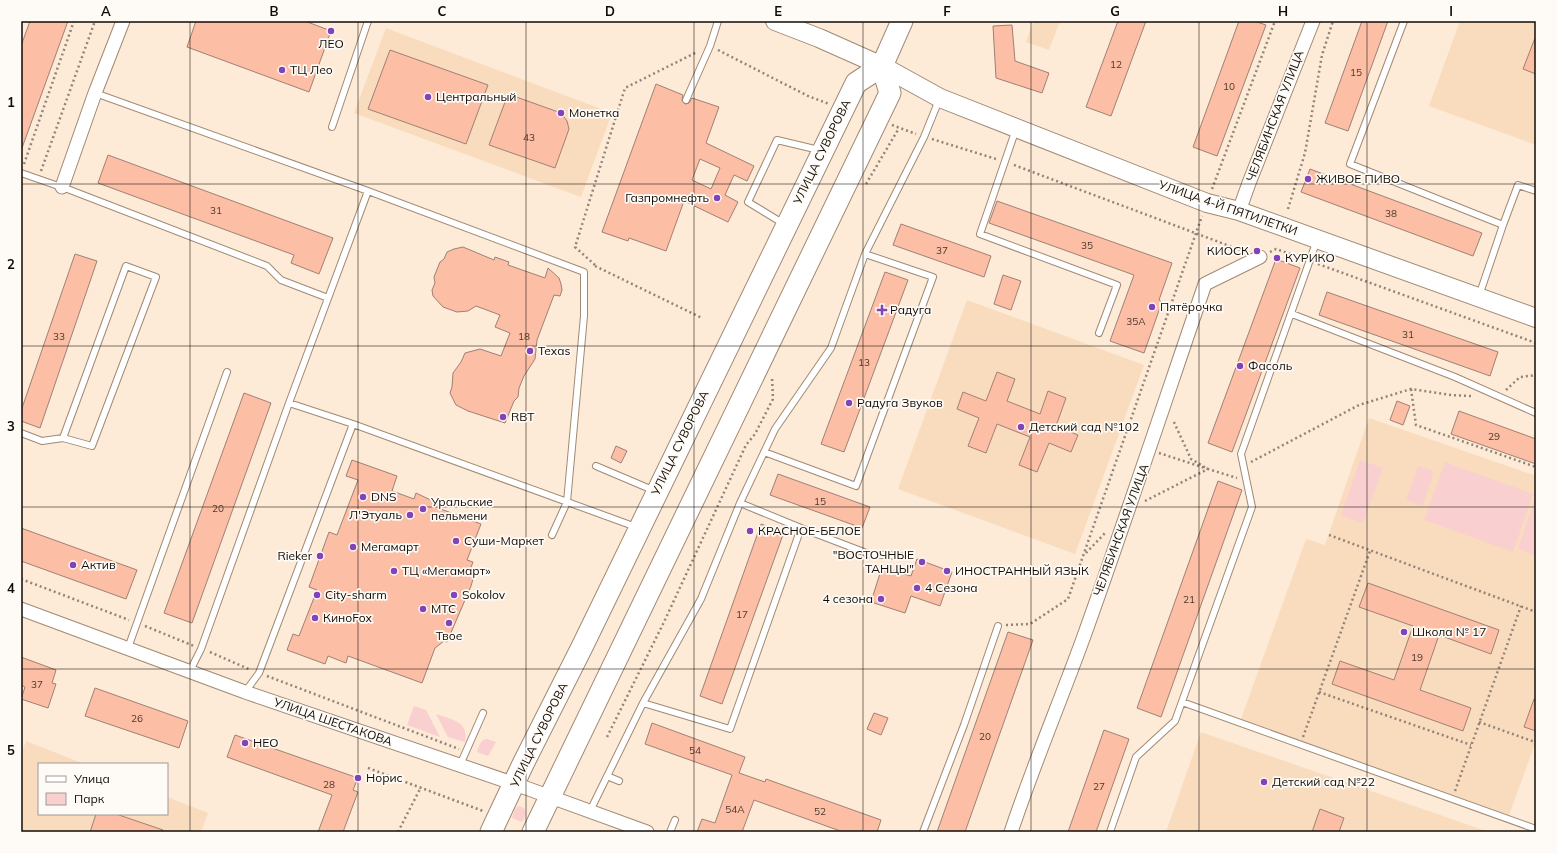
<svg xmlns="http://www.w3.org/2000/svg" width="1557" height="853" font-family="Mulish,sans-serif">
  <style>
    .built { fill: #f9dbbe }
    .green { fill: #f9d0cf }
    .building { fill: #fcbea5; stroke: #9f8175; fill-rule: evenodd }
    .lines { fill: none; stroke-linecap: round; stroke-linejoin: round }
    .lane-casing { stroke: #a08a74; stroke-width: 8 }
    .street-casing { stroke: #a08a74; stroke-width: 15 }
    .secondary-casing { stroke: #a08a74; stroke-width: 20 }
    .primary-casing { stroke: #a08a74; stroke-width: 23 }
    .path { stroke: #928577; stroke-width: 2.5; stroke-dasharray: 2 3; stroke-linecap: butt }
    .lane { stroke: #fff; stroke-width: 6 }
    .street { stroke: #fff; stroke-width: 13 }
    .secondary { stroke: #fff; stroke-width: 18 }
    .primary { stroke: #fff; stroke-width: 21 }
    .grid { fill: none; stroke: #120b04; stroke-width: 1; stroke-opacity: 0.55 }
    .poi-dot { fill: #8343b8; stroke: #fefaf5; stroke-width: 1.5 }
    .labels { text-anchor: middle; stroke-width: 3.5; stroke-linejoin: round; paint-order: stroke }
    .number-label { font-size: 10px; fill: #4c382c }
    .poi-label { font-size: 12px; fill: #120b04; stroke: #fefaf5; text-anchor: start }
    .street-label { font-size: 12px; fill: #120b04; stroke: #fefaf5 }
    .neatline { fill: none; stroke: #120b04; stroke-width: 1.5 }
    .grid-label { font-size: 13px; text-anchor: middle; font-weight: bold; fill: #120b04 }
  </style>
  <rect width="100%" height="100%" fill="#fdead7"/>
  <!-- built -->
  <path class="built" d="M1034 21H1060L1049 50 1026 42Z
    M1460 21H1536V145L1429 106Z
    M386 28 612 113 581 197 354 113Z
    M967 300 1144 365 1075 554 898 489Z
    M1369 418 1536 476V741L1509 815 1241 719 1306 539 1325 545Z
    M1201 732 1489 832H1166Z
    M26 741 84 764H39V814H167V797L208 813 201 832H21V755Z"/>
  <!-- green -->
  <path class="green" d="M1360 460 1383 468 1363 523 1341 515Z
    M1445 462 1533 494 1513 552 1424 520Z
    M1418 466 1434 471 1423 506 1406 500Z
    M1535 499 1536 500V556L1518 549Z
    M414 706 426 710 440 737 407 725Z
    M436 714C452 720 469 721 465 742L448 737Z
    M487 739 496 742 488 756 477 752C479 746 480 740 487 739Z
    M519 806 524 808C527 814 525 817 522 822L512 818 515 809Z"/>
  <!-- building -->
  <path class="building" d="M30 21H68L22 148H21V46Z
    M196 21H305L331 31 309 92 187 47Z
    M1118 21H1146L1111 116 1086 107Z
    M1239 21H1254L1266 25 1217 156 1193 147Z
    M1362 21H1388L1348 131 1325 123Z
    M1012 25 1015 61 1049 73 1042 93 996 78 993 26Z
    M1535 38 1536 39V74L1523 69Z
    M390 50 488 85 466 144 368 109Z
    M656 84 683 95 682 100 685 104 689 103 692 98 719 107 706 143 754 166 747 181 734 175 725 195 738 202 728 222 684 201 666 251 629 238 628 241 602 232ZM700 159 720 168 711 189 692 180Z
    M508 94 561 113 567 121 569 129 555 168 489 145Z
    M108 155 333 238 319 274 291 263 294 255 98 183Z
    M1310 169 1482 233 1473 256 1301 192Z
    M997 201 1172 263 1159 300 1162 302 1144 353 1110 341 1134 275 989 223Z
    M901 224 991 256 984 277 893 245Z
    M463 247 494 260 495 257 509 262 508 265 545 278 548 268 559 278 561 284 562 290 560 296 554 295 537 340 535 359 524 376 519 388 518 397 514 401 505 423 468 411 456 405 450 393 452 387 453 373 461 362 465 353 480 349 501 356 510 333 495 327 500 315 476 306 468 311 457 312 443 307 433 296 432 290 435 283 434 277 440 262 444 259 447 252 454 249Z
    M75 254 97 261 40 428 21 421V411Z
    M1276 259 1300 268 1232 452 1208 443Z
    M885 272 908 280 844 452 821 444Z
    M1003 275 1021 281 1011 310 994 304Z
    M1327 292 1498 352 1490 376 1319 315Z
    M997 372 1015 379 1007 401 1040 414 1048 391 1066 398 1056 426 1078 435 1071 452 1049 443 1037 472 1019 465 1030 437 997 424 986 453 968 446 979 418 957 409 963 392 986 401Z
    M244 393 271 403 192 623 164 613Z
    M1397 401 1410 406 1403 425 1390 420Z
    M1459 411 1536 439V464L1451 434Z
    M616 446 627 451 621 463 611 458Z
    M352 460 397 476 392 491 414 499 416 493 439 504 438 508 481 524 467 560 473 562 470 570 475 572 471 586 447 642 444 641 435 648 422 683 348 656 346 663 328 656 325 664 287 650 293 634 299 636 317 590 309 587 329 532 337 535 358 480 346 476Z
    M778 474 870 507 862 528 770 495Z
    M1218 481 1242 490 1161 717 1137 708Z
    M761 524 784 532 722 704 700 696Z
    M21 528 137 570 126 599 21 561Z
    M917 559 952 572 940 606 911 596 905 613 871 602 882 567 911 576Z
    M1368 583 1499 630 1491 654 1439 635 1420 690 1471 708 1463 731 1332 684 1340 661 1394 680 1413 626 1359 607Z
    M1008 632 1033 640 965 832H937Z
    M21 657 56 670 52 683 56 684 48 708 21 699 25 687 21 685Z
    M95 688 188 721 179 748 85 716Z
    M1534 699H1536V731L1524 727Z
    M874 713 888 718 881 735 867 729Z
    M652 723 745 757 739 773 765 782 766 779 881 820 877 832H843L754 800 742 832H697L702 819 715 823 732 775 645 744Z
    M1104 730 1129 739 1096 832H1068Z
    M235 735 358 778 353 790 358 792 343 832H318L332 795 227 757Z
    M1320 809 1344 818 1339 832H1312Z
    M96 814H116L163 830V832H90Z"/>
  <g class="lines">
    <!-- lane casing -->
    <g class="lane-casing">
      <path id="lane" d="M1404 21 1350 164 1503 225 1479 296
        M95 93 368 191 584 272V316L567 502 552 535
        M686 100 710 46 718 21
        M332 127 368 21
        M1016 129 980 234 1117 285 1099 333
        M21 173 70 190 267 266 281 280 328 298
        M784 224 748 202 777 140 819 150
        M1503 225 1518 185 1536 191
        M1292 314 1455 377 1536 413
        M289 403 353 424 636 527
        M21 433 42 441 63 438 92 446 156 277 126 266 63 438
        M764 452 856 486 933 277 865 254
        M596 466 655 491
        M801 528 869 554 901 556
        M128 648 227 372
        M190 671 201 649 289 403 368 191
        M245 692 259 673 353 424
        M1182 702 1536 829
        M643 703 730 729 801 528 740 503
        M460 765 483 713
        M607 776 619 781
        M590 811 643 703 701 599 740 503 775 429 831 348 865 254 924 137 939 100
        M670 832 675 820
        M923 832 964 725 998 626
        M1110 832 1136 757 1175 721 1252 507 1241 454 1317 240"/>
    </g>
    <!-- street casing -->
    <g class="street-casing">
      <path id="street" d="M62 187 95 93 123 21
        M1239 211 1249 183 1313 21
        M21 609 245 692 515 784 647 832
        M1011 832C1033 766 1060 702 1084 636 1126 519 1165 401 1205 284L1260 257"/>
    </g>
    <!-- secondary casing -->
    <g class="secondary-casing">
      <path id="secondary" d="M775 21 819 38 882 66 940 98 1207 203 1239 211 1536 318"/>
    </g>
    <!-- primary casing -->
    <g class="primary-casing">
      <path id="primary" d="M491 832 523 764 582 647 856 83 882 66 902 21
        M533 832 890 93 882 66"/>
    </g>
    <!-- path -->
    <path class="path" d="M718 50 808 96 829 104
      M892 125 916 134
      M932 139 996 159
      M24 164 74 21
      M1014 165 1243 251
      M41 171 95 21
      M866 184 899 128
      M1212 189 1275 21
      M1288 209 1305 153 1322 55 1333 21
      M1270 252 1276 249 1302 258
      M1318 264 1536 343
      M595 265 575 247 625 88 697 52
      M595 266 702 318
      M1411 389 1416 425 1536 467
      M1506 390 1520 377 1536 375
      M1159 453 1208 469 1191 459 1173 420
      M1251 462 1359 405 1411 389 1451 395 1471 396
      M1145 501 1208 469 1237 478
      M1329 535 1536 612
      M1086 553 1106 532
      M21 579 129 620
      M1006 625 1030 624 1068 599 1202 216
      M145 626 194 646
      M210 652 251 670
      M267 676 459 749
      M1319 692 1471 745
      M1479 722 1535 742
      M607 737 664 622 746 445 755 434 773 399 772 377
      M1303 737 1370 551
      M368 768 483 811
      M1455 791 1521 606
      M398 832 421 787"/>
    <!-- lane -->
    <use href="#lane" class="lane"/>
    <!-- street -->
    <use href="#street" class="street"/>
    <!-- secondary -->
    <use href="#secondary" class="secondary"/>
    <!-- primary -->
    <use href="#primary" class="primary"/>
  </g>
  <!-- grid -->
  <path class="grid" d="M190 21V832M358 21V832M526 21V832M694 21V832M863 21V832M1031 21V832M1199 21V832M1367 21V832M21 184H1536M21 346H1536M21 507H1536M21 669H1536"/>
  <!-- markers -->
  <g class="poi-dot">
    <circle cx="331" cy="31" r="4"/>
    <circle cx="282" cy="70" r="4"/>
    <circle cx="428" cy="97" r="4"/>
    <circle cx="561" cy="113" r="4"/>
    <circle cx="1308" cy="179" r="4"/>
    <circle cx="717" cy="198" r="4"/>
    <circle cx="1257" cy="251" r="4"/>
    <circle cx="1277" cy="258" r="4"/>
    <circle cx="1152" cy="307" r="4"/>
    <path d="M880 304h4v4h4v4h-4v4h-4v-4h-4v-4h4z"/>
    <circle cx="530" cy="351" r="4"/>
    <circle cx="1240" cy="366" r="4"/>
    <circle cx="849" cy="403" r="4"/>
    <circle cx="503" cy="417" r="4"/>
    <circle cx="1021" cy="427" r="4"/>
    <circle cx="363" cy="497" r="4"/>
    <circle cx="423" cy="509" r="4"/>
    <circle cx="410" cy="515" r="4"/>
    <circle cx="750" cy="531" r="4"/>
    <circle cx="456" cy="541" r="4"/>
    <circle cx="353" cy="547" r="4"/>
    <circle cx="320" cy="556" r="4"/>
    <circle cx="922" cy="562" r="4"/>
    <circle cx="73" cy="565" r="4"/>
    <circle cx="394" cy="571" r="4"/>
    <circle cx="947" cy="571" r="4"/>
    <circle cx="917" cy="588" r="4"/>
    <circle cx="317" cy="595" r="4"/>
    <circle cx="454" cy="595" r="4"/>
    <circle cx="881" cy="599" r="4"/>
    <circle cx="423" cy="609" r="4"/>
    <circle cx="315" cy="618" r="4"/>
    <circle cx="449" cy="623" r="4"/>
    <circle cx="1404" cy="632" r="4"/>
    <circle cx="245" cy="743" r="4"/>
    <circle cx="358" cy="778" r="4"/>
    <circle cx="1264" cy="782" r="4"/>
  </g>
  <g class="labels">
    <!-- number labels -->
    <g class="number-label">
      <text x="1116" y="68">12</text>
      <text x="1356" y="76">15</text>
      <text x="1229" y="90">10</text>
      <text x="529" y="141">43</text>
      <text x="216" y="214">31</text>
      <text x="1391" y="217">38</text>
      <text x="1087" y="249">35</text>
      <text x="942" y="254">37</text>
      <text x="1136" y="325">35А</text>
      <text x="1408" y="338">31</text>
      <text x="59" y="340">33</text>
      <text x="524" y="340">18</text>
      <text x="864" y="366">13</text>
      <text x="1494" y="440">29</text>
      <text x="820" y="505">15</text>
      <text x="218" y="512">20</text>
      <text x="1189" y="603">21</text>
      <text x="742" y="618">17</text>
      <text x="1417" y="661">19</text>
      <text x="37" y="688">37</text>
      <text x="137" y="722">26</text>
      <text x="985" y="740">20</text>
      <text x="695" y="754">54</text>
      <text x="329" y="788">28</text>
      <text x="1099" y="790">27</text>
      <text x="735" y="813">54А</text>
      <text x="820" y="815">52</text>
    </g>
    <!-- poi labels -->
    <g class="poi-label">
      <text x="331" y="48" text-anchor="middle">ЛЕО</text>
      <text x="290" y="74">ТЦ Лео</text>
      <text x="436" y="101">Центральный</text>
      <text x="569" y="117">Монетка</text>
      <text x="1316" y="183">ЖИВОЕ ПИВО</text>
      <text x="709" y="202" text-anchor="end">Газпромнефть</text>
      <text x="1249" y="255" text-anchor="end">КИОСК</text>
      <text x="1285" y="262">КУРИКО</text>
      <text x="1160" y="311">Пятёрочка</text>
      <text x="890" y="314">Радуга</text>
      <text x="538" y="355">Texas</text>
      <text x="1248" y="370">Фасоль</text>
      <text x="857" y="407">Радуга Звуков</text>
      <text x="511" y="421">RBT</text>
      <text x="1029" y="431">Детский сад №102</text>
      <text x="371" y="501">DNS</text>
      <text x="431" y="506">Уральские<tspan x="431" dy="14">пельмени</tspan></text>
      <text x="402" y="519" text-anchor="end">Л'Этуаль</text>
      <text x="758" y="535">КРАСНОЕ-БЕЛОЕ</text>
      <text x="464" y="545">Суши-Маркет</text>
      <text x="361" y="551">Мегамарт</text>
      <text x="914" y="559" text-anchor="end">"ВОСТОЧНЫЕ<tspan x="914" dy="14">ТАНЦЫ"</tspan></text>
      <text x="312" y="560" text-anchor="end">Rieker</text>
      <text x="81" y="569">Актив</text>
      <text x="402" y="575">ТЦ «Мегамарт»</text>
      <text x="955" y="575">ИНОСТРАННЫЙ ЯЗЫК</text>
      <text x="925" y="592">4 Сезона</text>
      <text x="325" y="599">City-sharm</text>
      <text x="462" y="599">Sokolov</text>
      <text x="873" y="603" text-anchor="end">4 сезона</text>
      <text x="431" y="613">МТС</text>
      <text x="323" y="622">КиноFox</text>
      <text x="1412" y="636">Школа № 17</text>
      <text x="449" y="640" text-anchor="middle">Твое</text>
      <text x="253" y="747">НЕО</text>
      <text x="366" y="782">Норис</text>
      <text x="1272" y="786">Детский сад №22</text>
    </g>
    <!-- street labels -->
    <g class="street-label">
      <text transform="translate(1275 116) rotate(-69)" y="4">ЧЕЛЯБИНСКАЯ УЛИЦА</text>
      <text transform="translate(822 152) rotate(-64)" y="4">УЛИЦА СУВОРОВА</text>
      <text transform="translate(1228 208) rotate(19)" y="4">УЛИЦА 4-Й ПЯТИЛЕТКИ</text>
      <text transform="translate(680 443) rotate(-64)" y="4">УЛИЦА СУВОРОВА</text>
      <text transform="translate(1121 530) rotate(-70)" y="4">ЧЕЛЯБИНСКАЯ УЛИЦА</text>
      <text transform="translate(333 722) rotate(19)" y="4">УЛИЦА ШЕСТАКОВА</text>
      <text transform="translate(539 735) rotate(-64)" y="4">УЛИЦА СУВОРОВА</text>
    </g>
  </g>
  <!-- border -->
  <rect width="1557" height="853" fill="none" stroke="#fefaf5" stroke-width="44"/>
  <!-- legend -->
  <rect x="38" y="763" width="130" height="52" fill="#fefaf5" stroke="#a09a95"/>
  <rect x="46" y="776" width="20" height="6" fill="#ffffff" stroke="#a09a95"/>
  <text x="74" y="783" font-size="12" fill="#120b04">Улица</text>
  <rect x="46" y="793" width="20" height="12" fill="#f9d0cf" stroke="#a09a95"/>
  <text x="74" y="803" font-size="12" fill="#120b04">Парк</text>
  <rect x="22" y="22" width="1513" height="809" class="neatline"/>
  <g class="grid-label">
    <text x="106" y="16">A</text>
    <text x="274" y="16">B</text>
    <text x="442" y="16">C</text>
    <text x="610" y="16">D</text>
    <text x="778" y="16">E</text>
    <text x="947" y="16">F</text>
    <text x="1115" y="16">G</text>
    <text x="1283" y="16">H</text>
    <text x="1451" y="16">I</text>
    <text x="11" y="107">1</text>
    <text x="11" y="269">2</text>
    <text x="11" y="431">3</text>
    <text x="11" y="593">4</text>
    <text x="11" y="755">5</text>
  </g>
</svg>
